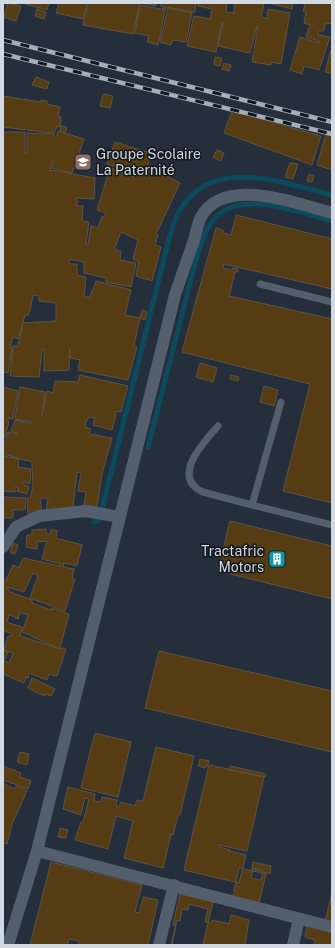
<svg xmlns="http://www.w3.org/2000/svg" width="335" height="948" font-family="'Public Sans',sans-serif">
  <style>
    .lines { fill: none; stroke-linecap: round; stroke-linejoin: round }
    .stream { stroke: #0c4a5d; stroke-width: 5 }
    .building { fill: #563c12; stroke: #5e5344; fill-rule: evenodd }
    .lane { stroke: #545f6d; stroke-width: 7 }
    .street { stroke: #545f6d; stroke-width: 12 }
    .rail-casing { stroke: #a6adb7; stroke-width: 4.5 }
    .rail { stroke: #12171c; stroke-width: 3; stroke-dasharray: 9; stroke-linecap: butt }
    .labels { text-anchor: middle; stroke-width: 3; stroke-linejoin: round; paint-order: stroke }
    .poi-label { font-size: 14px; fill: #d3d9e2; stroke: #12171c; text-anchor: start }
  </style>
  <rect width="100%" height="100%" fill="#252f3c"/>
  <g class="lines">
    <!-- stream -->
    <path class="stream" d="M148 447 196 260C201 245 205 227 217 216 243 190 302 213 332 221
      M94 522 98 521 101 513 166 251C170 237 172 222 180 210 213 155 283 183 332 195"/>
  </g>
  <!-- building -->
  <path class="building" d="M8 3 21 6 16 21 4 17Z
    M26 3H49L47 10 25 4Z
    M59 3H87L83 19 56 13Z
    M88 3H140L133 34 83 25Z
    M140 3H156V6Z
    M161 3H196L195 12H193L166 7V9H163L164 6H160Z
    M198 3H227L226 12 234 13 235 3 264 4 261 17 269 19 267 17 268 9 290 13 281 64 271 62V65L252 62 258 26H257L250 53 218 46 223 23 222 22 216 52 187 46 194 16 210 19 212 9 198 6Z
    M269 3H293L292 9Z
    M302 3H332V23L325 24 324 31H319L318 35 330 37 319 70 304 66 302 74 290 70 300 37 319 43V41L306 37 310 25 304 23 306 11H303L305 5Z
    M140 5 165 10 158 45 147 42 149 36 135 33Z
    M168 8 192 13 186 42 173 40 171 45 160 42Z
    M37 9 46 12 44 19 35 16Z
    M332 46V76V74L325 72Z
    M215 57 222 58 220 66 214 65Z
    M224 63 231 65 229 71 222 69Z
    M36 77 49 82 47 89 32 85Z
    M103 94 113 96 110 108 100 106Z
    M3 96 41 102V100L47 101V104L60 107 58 116 61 117 60 127 57 126 53 136H57L58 131 84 139 72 173 52 168 54 161H52L50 171 51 170 95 178 94 199 77 198V206H83L82 221 89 222 86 244 88 245 91 226 98 228 102 216 104 217 106 213 97 210 110 168 134 177 135 174 107 164 115 142 150 153 148 166 180 183 156 234 158 235 155 245 161 247 152 281 136 276 139 262 133 259 138 240 121 232 114 249 121 252 120 260 136 263 131 287 106 282V278L84 273V262L69 259V264H77V275L86 277 84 297H90L96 281 131 290 125 315 140 318 134 345 137 347 128 380 78 370 80 360 70 358V349L69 370 44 371V349H42L39 377 10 376 13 346H18L23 323 56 321V303L39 301V296L33 295 30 311 27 316 25 315 18 339 13 337 10 347 12 348 8 373 3 372V132H25V153H27V133L51 134 52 133 3 127Z
    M232 111 321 136 312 165 224 133Z
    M61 126 67 127 65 133 60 131Z
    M326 134 332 136V170L317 165Z
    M217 150 224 153 221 161 213 157Z
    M290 163 298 164 293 179 285 177Z
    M309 174 314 176 312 182 307 181Z
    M236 215 332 239V289L224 264 223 268 232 270 233 268 238 269V272H235L229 296 332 319V503L283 491 310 384 182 352 216 228 223 230V233L231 235Z
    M142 310 147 312 145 320 140 318Z
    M200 363 217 368 213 382 196 377Z
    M80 375 128 386 121 412 116 411 115 415H116L112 430 93 425 95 418 89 417 86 422 85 427 91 429 89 434 112 438 102 474 97 507 84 505 86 492 78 491 81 473 77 472 72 515 46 512 48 499 40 498 42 513 28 514 27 498H30L33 486 32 462 3 454V441L5 442 8 432 17 434V433L11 431 15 420 32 424V422L15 419 20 387 45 392 42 416 47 391 53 393 55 381 78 382Z
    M231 375 239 377 238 381 230 379Z
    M264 386 278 390 274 406 260 402Z
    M3 387 18 391 13 419 8 418V422H9L5 437H3Z
    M3 456 19 459 18 467 31 469 30 484 23 482V484L29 487 27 494 17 491 18 487H15V492L3 491Z
    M3 495 4 497 26 498 25 508 23 510H13V518H4L3 520Z
    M230 521 332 546V599L218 571Z
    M46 529V534H51L50 530H57L56 538 82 545 77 566 64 563 63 567 74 569 72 579H75L65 611 30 598 38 576 33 573 24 592 7 587 10 592 32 600V603L51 610 52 608 69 614 60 648 66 649 57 676 49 674 47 680 29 673 28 678 26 677 24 683 3 674V651L8 652 4 661 9 663 13 653 4 650 8 636 11 637 12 634 3 630V581L5 582 13 565 19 568 23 558 60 566 61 564 42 559 47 541 37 542V549L26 547 27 535H32V530ZM20 612 28 615 22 632 60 649 20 636 22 627 7 622 9 615 16 617 15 618 18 619Z
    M13 543 18 545 15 554 10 552Z
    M159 651 332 691V752L145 708Z
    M32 678 55 689 51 696 45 694 44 696 28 688Z
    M95 733 131 742 118 797 81 788Z
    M156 747 194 756 180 815H178L173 835 171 834 163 868 124 858 133 821 116 816 108 849 75 840 81 822H83L89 799 85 798 81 815 63 809 68 787 95 794 94 801 101 802 102 797 117 800 116 806 119 807 121 802 135 806 137 800 143 801Z
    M20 752 29 754 27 765 17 762Z
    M200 759 209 761 207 766 205 768 198 766Z
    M209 765 264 777 247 851 219 845V847L230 850 229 851 246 855 239 883 184 870Z
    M3 766 21 773 20 777 31 781 28 789 3 780Z
    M230 766 266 774 265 777 229 770Z
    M3 783 14 789 16 786 27 791 12 824 7 844 3 843Z
    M60 828 68 830 66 838 58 837Z
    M51 862 142 885 135 912 139 913 143 897 158 900 148 945H78L79 941 69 939 67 945H30Z
    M253 862 271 866 270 874 252 869Z
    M239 868 266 874 259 903 233 897Z
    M253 868 263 870 261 880 251 878Z
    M332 892V923L325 922Z
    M180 894 213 902 203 945H172L176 925H173Z
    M189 904 208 909 205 922 211 923 212 920 229 924 231 915 249 920 245 945H171L177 920 180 921 182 909 188 910Z
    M307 925 332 932V945H314L315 940 305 937Z"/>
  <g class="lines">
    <!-- lane -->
    <path class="lane" d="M260 284 332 302
      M281 402 252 505 332 525
      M218 426C204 442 170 477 203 492L252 505"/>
    <!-- street -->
    <path class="street" d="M3 547 16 527 39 516 86 511 120 517
      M37 851 332 927
      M8 945 37 851 175 295C181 277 188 258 194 240 196 233 198 223 201 217 225 175 297 204 332 213
      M159 945 174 885
      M293 945 299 919"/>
    <!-- rail casing -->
    <g class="rail-casing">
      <path id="rail" d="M3 40 332 122
        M3 54 332 134"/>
    </g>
    <!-- rail -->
    <use href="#rail" class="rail"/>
  </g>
  <!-- icons -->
  <defs>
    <g id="school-square" transform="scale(0.9)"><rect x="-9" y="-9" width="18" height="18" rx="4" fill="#8d6e63" stroke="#12171c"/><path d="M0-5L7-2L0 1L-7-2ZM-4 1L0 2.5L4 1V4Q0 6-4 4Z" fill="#fff"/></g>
    <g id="building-square" transform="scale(0.9)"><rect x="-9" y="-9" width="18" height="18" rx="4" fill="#0f9aa8" stroke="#12171c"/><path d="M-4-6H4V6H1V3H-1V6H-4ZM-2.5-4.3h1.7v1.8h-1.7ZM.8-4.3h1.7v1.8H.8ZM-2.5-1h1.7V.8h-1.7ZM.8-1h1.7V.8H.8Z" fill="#fff"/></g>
  </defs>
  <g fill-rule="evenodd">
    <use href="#school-square" x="83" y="162"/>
    <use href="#building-square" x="277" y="559"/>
  </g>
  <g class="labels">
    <!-- poi labels -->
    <g class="poi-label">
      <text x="96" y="159">Groupe Scolaire<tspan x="96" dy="16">La Paternité</tspan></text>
      <text x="264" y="556" text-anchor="end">Tractafric<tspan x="264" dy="16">Motors</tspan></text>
    </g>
  </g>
  <!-- border -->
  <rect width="335" height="948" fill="none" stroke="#d3d9e2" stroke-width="8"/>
</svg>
